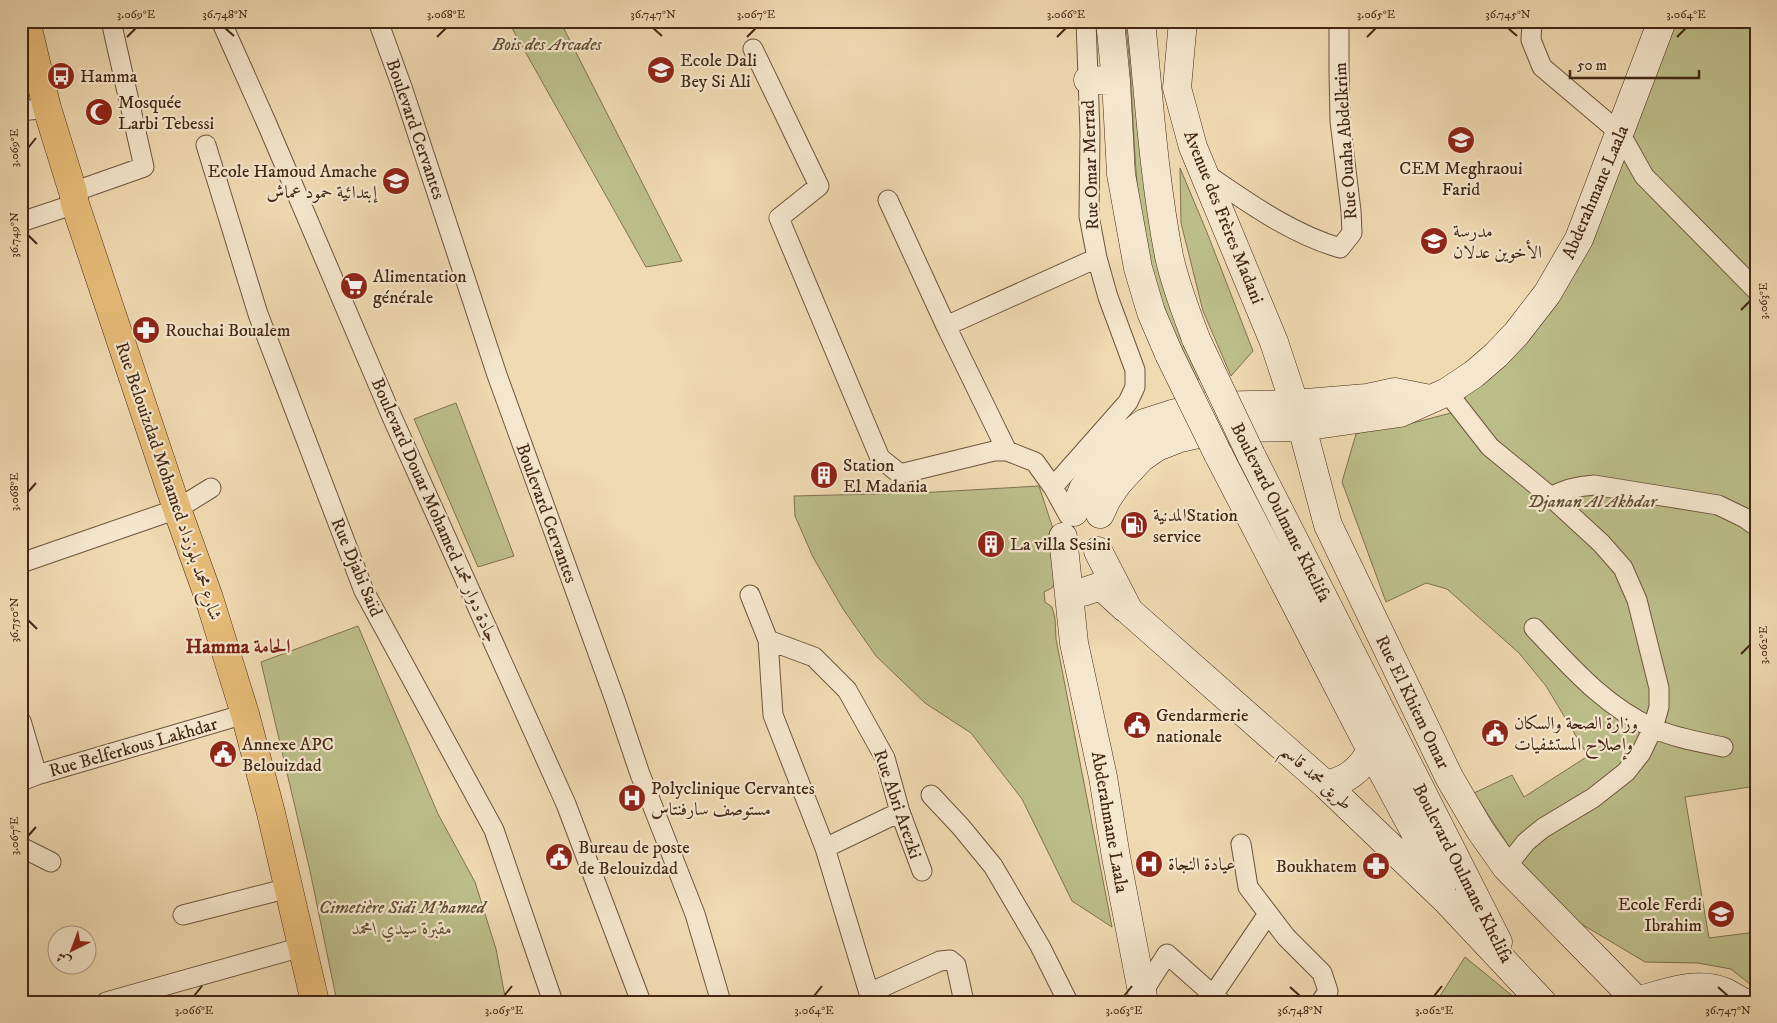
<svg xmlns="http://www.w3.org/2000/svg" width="1777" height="1023" font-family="'IM FELL DW Pica',Amiri,serif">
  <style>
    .green { fill: #bcbe8a; stroke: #807250 }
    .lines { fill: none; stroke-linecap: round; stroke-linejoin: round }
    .street-casing { stroke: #6e543c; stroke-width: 21 }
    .secondary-casing { stroke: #432715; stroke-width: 29 }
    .primary-casing { stroke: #432715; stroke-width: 29 }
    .street { stroke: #f5e7cd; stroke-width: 19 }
    .secondary { stroke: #f5e7cd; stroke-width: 28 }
    .primary { stroke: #e8bd79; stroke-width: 28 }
    .secondary-bridge-casing { stroke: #432715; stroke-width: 29; stroke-linecap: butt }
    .secondary-bridge { stroke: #f5e7cd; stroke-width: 28 }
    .ticks { fill: none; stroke: #432715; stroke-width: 2 }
    .labels { text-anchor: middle; stroke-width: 4.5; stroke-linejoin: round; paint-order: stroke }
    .park-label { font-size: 18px; font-style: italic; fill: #614d32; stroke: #f5e7cd }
    .poi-label { font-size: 18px; fill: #432715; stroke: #f5e7cd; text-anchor: start }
    .street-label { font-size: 18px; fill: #432715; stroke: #f5e7cd }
    .quarter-label { font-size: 20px; font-weight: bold; fill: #7a1f14; stroke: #f5e7cd }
    .neatline { fill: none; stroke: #432715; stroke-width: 2 }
    .ticks-label { font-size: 12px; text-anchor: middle; fill: #432715 }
  </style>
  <rect width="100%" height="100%" fill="#f0dab2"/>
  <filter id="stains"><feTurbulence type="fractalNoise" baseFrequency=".004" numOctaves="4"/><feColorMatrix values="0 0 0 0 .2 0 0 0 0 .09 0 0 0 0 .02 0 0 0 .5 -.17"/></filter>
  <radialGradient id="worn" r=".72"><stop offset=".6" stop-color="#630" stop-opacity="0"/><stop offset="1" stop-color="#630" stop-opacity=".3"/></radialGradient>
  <!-- green -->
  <path class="green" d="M508 21H560L682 261 646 267Z
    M1125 21H1135L1203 377 1195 381C1176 339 1158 298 1148 253 1130 178 1136 97 1125 21Z
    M1655 21H1756V786L1685 797 1709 938 1756 932V989L1731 969 1698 963 1645 962 1558 910 1522 866 1474 793 1512 775 1524 797 1588 756 1546 686 1519 653 1447 589 1426 583 1386 602 1342 482 1356 434 1378 427 1401 426 1451 413 1528 327Z
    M1180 168 1206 230 1253 351 1231 376 1203 311 1181 223Z
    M456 403 514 556 478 567 414 419Z
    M1039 486 1056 538 1058 579 1052 588 1044 592 1045 602 1052 607 1055 618 1056 639 1112 927 1072 901 1022 799 971 733 925 703 876 656 843 609 813 557 795 516 794 496 918 493Z
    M358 626 438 814 475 882 496 949 506 1002H337L310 871 261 662Z
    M1465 957 1520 1002H1436Z"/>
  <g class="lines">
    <!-- street casing -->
    <g class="street-casing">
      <path id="street" d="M221 21 267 124 392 417 566 804 641 1002
        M378 21 402 87 497 375 615 700 640 774 695 914 721 1002
        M1532 21 1531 40 1542 67 1620 133 1644 176 1756 290
        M753 49 819 186 779 218 880 458 900 474 994 451H1007L1035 462 1053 487 1069 516
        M21 111 47 108
        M206 145 258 314 364 591 494 830 553 1002
        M1203 172C1246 201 1289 233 1340 248L1352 233 1351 211 1340 121 1339 70V21
        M73 192 144 167 111 21
        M888 200 946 326 1007 451
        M21 222 75 204
        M946 326 1097 258
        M1447 392 1490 447 1551 497 1601 543 1623 568 1637 600 1659 688V707L1653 728 1641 753 1626 772 1593 798 1543 828 1526 842 1506 867
        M1053 487 1128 402 1135 387V370L1108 297 1097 258 1089 216 1090 133 1086 21
        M1551 497C1565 489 1577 486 1594 485L1718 505 1745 518 1756 526
        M21 563 177 509 211 488
        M750 595 768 640 773 715 825 848 869 993
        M1534 628C1570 666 1605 707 1653 728 1675 738 1700 742 1723 747
        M768 640 814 657 847 690 885 758 900 812 922 871
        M21 721 37 775
        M21 781 37 775 245 714
        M931 795 961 827 993 866 1040 946 1068 1002
        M1241 844 1248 887 1286 937 1322 973 1328 991 1321 1002
        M21 847 51 862
        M825 848 900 812
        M183 915 289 888
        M1142 993 1167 954 1221 1002
        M1213 995 1268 914
        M106 1002 302 947
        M869 1002V993L940 961 950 960 956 965 964 1002"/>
    </g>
    <!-- secondary casing -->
    <g class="secondary-casing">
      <path id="secondary" d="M1110 21 1116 81 1121 174 1138 268 1151 312 1169 354
        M1141 21C1149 99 1154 179 1169 256 1175 284 1186 312 1196 339
        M1183 21 1177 88 1193 147 1274 342 1302 427 1328 525 1449 777 1480 830 1506 867 1637 1001C1665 993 1697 980 1725 992 1731 995 1737 999 1743 1002
        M1088 80 1116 81
        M1218 454 1371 750 1419 840 1441 889
        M1251 455 1498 942
        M1074 512 1083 489 1099 466 1124 438 1144 423 1172 414 1208 406 1294 404 1367 398 1395 392 1430 399
        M1100 514 1107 499 1118 483 1141 458 1157 447 1180 438 1225 428 1302 427 1400 413 1447 392 1474 374 1496 355 1516 334 1547 294 1579 239 1662 21
        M1063 537 1074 643 1103 777 1116 857 1144 1002
        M1098 551 1129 611 1326 785 1447 901 1542 1002
        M1083 592 1101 586 1125 608
        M1326 785C1347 780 1361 770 1371 750"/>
    </g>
    <!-- primary casing -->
    <g class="primary-casing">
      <path id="primary" d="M26 21 47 108 73 192 75 204 177 509 209 598 245 714 271 813 315 1002"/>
    </g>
    <!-- street -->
    <use href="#street" class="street"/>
    <!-- secondary -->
    <use href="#secondary" class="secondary"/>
    <!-- primary -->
    <use href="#primary" class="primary"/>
    <!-- secondary-bridge casing -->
    <g class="secondary-bridge-casing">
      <path id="secondary-bridge" d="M1196 339 1251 455
        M1169 354 1218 454"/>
    </g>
    <!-- secondary-bridge -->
    <use href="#secondary-bridge" class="secondary-bridge"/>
  </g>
  <!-- ticks -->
  <path class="ticks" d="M225 28 234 36M653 28 662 36M1508 28 1517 36M127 37 136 28M437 37 446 28M747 37 756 28M1057 37 1066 28M1367 37 1376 28M1677 37 1686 28M28 148 36 138M28 235 37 244M1741 310 1750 301M28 492 36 483M28 620 37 629M1741 654 1750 645M28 836 36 827M1290 987 1300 996M1718 987 1728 996M194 996 202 986M504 996 512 986M814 996 822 986M1124 996 1132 986M1434 996 1442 986"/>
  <!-- icons -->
  <defs>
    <g id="school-disc" transform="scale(1.4375)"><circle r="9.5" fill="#8f2418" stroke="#f5e7cd"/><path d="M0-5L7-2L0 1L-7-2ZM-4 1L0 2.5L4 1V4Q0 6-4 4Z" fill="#fff"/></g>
    <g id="bus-disc" transform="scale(1.4375)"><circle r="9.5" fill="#8f2418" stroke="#f5e7cd"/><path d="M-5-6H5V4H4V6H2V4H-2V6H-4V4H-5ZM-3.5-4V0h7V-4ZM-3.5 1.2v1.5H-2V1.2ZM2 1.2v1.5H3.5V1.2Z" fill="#fff"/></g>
    <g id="mosque-disc" transform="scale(1.4375)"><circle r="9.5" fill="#8f2418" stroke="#f5e7cd"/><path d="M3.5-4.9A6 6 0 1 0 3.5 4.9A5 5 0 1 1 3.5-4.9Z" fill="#fff"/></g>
    <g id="supermarket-disc" transform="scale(1.4375)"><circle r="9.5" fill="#8f2418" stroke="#f5e7cd"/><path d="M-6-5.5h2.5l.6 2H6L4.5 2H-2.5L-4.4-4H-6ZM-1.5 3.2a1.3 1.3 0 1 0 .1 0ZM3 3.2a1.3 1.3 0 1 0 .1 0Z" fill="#fff"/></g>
    <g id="pharmacy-disc" transform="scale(1.4375)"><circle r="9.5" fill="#8f2418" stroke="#f5e7cd"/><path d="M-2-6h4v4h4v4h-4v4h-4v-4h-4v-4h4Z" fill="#fff"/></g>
    <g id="building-disc" transform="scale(1.4375)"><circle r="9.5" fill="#8f2418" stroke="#f5e7cd"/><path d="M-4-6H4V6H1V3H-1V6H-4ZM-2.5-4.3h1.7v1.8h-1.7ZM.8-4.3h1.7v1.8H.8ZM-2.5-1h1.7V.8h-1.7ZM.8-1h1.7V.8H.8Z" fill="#fff"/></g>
    <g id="fuel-disc" transform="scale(1.4375)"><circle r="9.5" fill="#8f2418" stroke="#f5e7cd"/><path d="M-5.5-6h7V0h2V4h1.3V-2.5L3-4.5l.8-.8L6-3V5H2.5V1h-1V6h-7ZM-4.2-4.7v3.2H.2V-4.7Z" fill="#fff"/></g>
    <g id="civic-disc" transform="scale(1.4375)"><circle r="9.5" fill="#8f2418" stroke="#f5e7cd"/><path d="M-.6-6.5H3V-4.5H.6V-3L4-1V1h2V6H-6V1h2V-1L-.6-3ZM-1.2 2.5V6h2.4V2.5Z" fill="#fff"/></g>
    <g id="hospital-disc" transform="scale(1.4375)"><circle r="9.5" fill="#8f2418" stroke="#f5e7cd"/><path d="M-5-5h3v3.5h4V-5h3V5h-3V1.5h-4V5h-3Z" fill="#fff"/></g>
  </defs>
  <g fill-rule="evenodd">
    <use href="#school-disc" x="661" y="70"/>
    <use href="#bus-disc" x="61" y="76"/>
    <use href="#mosque-disc" x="99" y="112"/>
    <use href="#school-disc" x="1461" y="140"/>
    <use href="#school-disc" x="396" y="181"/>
    <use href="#school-disc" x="1434" y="241"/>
    <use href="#supermarket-disc" x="354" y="286"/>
    <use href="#pharmacy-disc" x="146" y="330"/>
    <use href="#building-disc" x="824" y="475"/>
    <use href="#fuel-disc" x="1134" y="525"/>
    <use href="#building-disc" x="991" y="544"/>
    <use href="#civic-disc" x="1137" y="725"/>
    <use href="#civic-disc" x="1495" y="733"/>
    <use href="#civic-disc" x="223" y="754"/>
    <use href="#hospital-disc" x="632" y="798"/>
    <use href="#civic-disc" x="559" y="857"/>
    <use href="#hospital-disc" x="1149" y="864"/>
    <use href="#pharmacy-disc" x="1376" y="866"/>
    <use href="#school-disc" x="1721" y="914"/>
  </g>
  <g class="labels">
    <!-- park labels -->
    <g class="park-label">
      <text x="547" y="50">Bois des Arcades</text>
      <text x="1592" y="507">Djanan Al Akhdar</text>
      <text x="402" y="913">Cimetière Sidi M'hamed<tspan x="402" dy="21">مقبرة سيدي امحمد</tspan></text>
    </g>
    <!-- poi labels -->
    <g class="poi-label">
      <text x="680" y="66">Ecole Dali<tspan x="680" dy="21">Bey Si Ali</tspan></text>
      <text x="80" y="82">Hamma</text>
      <text x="118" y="108">Mosquée<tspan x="118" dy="21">Larbi Tebessi</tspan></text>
      <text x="1461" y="174" text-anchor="middle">CEM Meghraoui<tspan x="1461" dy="21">Farid</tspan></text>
      <text x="377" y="177" text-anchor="end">Ecole Hamoud Amache<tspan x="377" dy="21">إبتدائية حمود عماش</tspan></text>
      <text x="1453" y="237">مدرسة<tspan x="1453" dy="21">الأخوين عدلان</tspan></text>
      <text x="373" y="282">Alimentation<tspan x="373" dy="21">générale</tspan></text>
      <text x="165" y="336">Rouchai Boualem</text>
      <text x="843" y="471">Station<tspan x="843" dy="21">El Madania</tspan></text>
      <text x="1153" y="521">المدنيةStation<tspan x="1153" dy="21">service</tspan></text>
      <text x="1010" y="550">La villa Sesini</text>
      <text x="1156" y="721">Gendarmerie<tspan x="1156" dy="21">nationale</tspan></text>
      <text x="1514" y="729">وزارة الصحة والسكان<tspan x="1514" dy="21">وإصلاح المستشفيات</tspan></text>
      <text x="242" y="750">Annexe APC<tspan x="242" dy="21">Belouizdad</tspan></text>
      <text x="651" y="794">Polyclinique Cervantes<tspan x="651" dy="21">مستوصف سارفنتاس</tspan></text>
      <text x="578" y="853">Bureau de poste<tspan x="578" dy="21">de Belouizdad</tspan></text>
      <text x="1168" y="870">عيادة النجاة</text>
      <text x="1357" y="872" text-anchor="end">Boukhatem</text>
      <text x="1702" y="910" text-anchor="end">Ecole Ferdi<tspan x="1702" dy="21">Ibrahim</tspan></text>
    </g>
    <!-- street labels -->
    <g class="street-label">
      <text transform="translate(416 129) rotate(71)" y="6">Boulevard Cervantes</text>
      <text transform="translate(1345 141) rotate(-94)" y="6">Rue Ouaha Abdelkrim</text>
      <text transform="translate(1090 165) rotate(-92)" y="6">Rue Omar Merrad</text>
      <text transform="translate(1595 192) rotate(-67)" y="6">Abderahmane Laala</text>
      <text transform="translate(1224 217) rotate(68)" y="6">Avenue des Frères Madani</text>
      <text transform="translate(169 481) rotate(71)" y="6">Rue Belouizdad Mohamed شارع محمد بلوزداد</text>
      <text transform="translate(435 510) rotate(66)" y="6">Boulevard Douar Mohamed جادة دوار محمد</text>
      <text transform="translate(1281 512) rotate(63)" y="6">Boulevard Oulmane Khelifa</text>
      <text transform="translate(547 513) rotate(70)" y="6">Boulevard Cervantes</text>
      <text transform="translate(357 567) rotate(67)" y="6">Rue Djabi Saïd</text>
      <text transform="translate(1413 702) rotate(64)" y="6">Rue El Khiem Omar</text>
      <text transform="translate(133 747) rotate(-16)" y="6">Rue Belferkous Lakhdar</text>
      <text transform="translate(1317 777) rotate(42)" y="6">طريق محمد قاسم</text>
      <text transform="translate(898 804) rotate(71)" y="6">Rue Abri Arezki</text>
      <text transform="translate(1110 822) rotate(80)" y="6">Abderahmane Laala</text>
      <text transform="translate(1463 873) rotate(63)" y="6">Boulevard Oulmane Khelifa</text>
    </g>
    <!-- quarter labels -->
    <g class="quarter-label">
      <text x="238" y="653">Hamma الحامة</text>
    </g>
  </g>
  <!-- margin -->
  <rect width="1777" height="1023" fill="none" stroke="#f0dab2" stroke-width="55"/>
  <!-- north arrow -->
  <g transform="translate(72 950) rotate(222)"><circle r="24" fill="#f5e7cd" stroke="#ae9a83"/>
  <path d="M0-4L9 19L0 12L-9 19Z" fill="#8f2418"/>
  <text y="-8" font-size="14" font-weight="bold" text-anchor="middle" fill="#432715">ش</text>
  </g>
  <!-- scale -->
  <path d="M1570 70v8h129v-8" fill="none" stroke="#432715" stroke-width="2.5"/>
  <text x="1577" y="70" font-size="15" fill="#432715" stroke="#f5e7cd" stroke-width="4" paint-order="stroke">50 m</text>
  <rect x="28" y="28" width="1722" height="968" class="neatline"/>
  <g class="ticks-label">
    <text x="136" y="18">3.069°E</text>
    <text x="225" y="18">36.748°N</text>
    <text x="446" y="18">3.068°E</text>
    <text x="653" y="18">36.747°N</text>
    <text x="756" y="18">3.067°E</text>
    <text x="1066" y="18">3.066°E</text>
    <text x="1376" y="18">3.065°E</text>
    <text x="1508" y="18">36.745°N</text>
    <text x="1686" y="18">3.064°E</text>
    <text transform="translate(14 148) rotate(-90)" y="4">3.069°E</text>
    <text transform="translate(14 235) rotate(-90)" y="4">36.749°N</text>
    <text transform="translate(1763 301) rotate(-90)" y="4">3.063°E</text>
    <text transform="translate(14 492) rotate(-90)" y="4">3.068°E</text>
    <text transform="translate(14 620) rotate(-90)" y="4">36.750°N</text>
    <text transform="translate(1763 645) rotate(-90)" y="4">3.062°E</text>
    <text transform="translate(14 836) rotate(-90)" y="4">3.067°E</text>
    <text x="194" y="1014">3.066°E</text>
    <text x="504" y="1014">3.065°E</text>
    <text x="814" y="1014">3.064°E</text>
    <text x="1124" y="1014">3.063°E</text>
    <text x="1300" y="1014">36.748°N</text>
    <text x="1434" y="1014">3.062°E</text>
    <text x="1728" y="1014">36.747°N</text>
  </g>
  <rect width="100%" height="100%" filter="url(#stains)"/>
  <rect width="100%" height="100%" fill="url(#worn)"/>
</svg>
